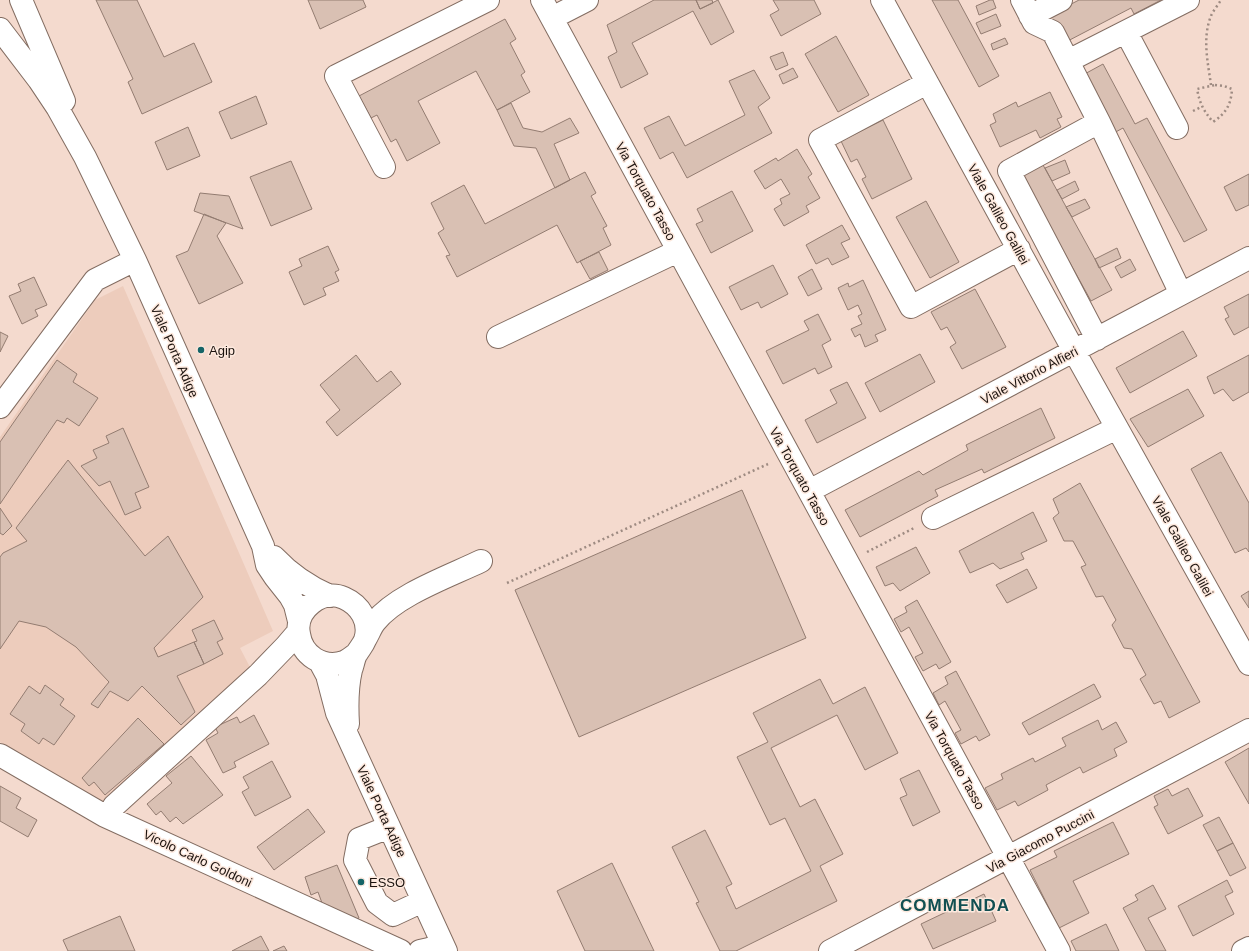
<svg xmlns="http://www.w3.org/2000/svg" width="1249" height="951" font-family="Arial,sans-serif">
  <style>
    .built { fill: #edccbc }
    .building { fill: #d9c0b3; stroke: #937c71 }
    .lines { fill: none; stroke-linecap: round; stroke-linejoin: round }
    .minor-casing { stroke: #836d62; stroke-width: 24 }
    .path { stroke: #9e8b82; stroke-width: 2.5; stroke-dasharray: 2 3; stroke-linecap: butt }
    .minor { stroke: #fff; stroke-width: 22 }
    .poi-dot { fill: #156467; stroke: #fde9de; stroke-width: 1.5 }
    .labels { text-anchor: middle; stroke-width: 3; stroke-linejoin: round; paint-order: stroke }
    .street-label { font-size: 13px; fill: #1c130f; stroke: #fde9de }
    .poi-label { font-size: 13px; fill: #1c130f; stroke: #fde9de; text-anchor: start }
    .district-label { font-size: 17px; font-weight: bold; letter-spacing: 1px; fill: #114f52; stroke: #fde9de }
  </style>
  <rect width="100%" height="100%" fill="#f4dace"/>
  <!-- built -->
  <path class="built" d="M123 286 273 631 240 648 252 671 103 804 0 742V437L95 300Z"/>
  <!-- building -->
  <path class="building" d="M96 0H137L164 57 194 43 212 82 142 114 128 82 133 79Z
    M308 0H363L366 7 320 29Z
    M654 0H696L700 9 718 0 734 32 711 45 693 11 632 43 648 74 621 88 608 57 617 52 607 25Z
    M696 0H712L713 3 700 9Z
    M773 0H814L821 14 781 36 770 15 779 10Z
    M932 0H958L999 76 979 87Z
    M990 0H993L996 8 979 15 976 6Z
    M1079 0H1161L1134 14 1131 8 1062 44 1048 16Z
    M996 14 1001 26 981 34 976 23Z
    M505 19 516 39 510 43 525 72 521 75 530 92 497 110 476 71 418 101 440 143 407 161 396 139 391 142 377 115 371 118 359 96Z
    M836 36 869 95 838 112 805 54Z
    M1005 38 1008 44 993 50 991 44Z
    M783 52 788 65 776 70 770 57Z
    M1103 64 1135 124 1147 118 1207 230 1184 242 1123 128 1112 134 1081 76Z
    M793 68 798 77 783 84 779 75Z
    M754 70 770 98 758 107 772 133 687 178 673 152 660 159 644 128 669 116 685 146 745 115 729 81Z
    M1050 92 1062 117 1057 119 1061 127 1040 138 1036 130 1000 147 990 125 996 122 993 114 1016 102 1018 107Z
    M256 96 267 124 231 139 219 112Z
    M511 103 523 128 542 132 570 118 579 133 554 144 570 180 555 188 536 148 514 146 497 110Z
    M883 120 912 179 872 199 862 179 866 177 857 159 851 162 841 141Z
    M188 127 200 156 167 170 155 142Z
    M797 149 812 174 808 177 820 198 806 206 809 212 784 226 774 209 782 204 780 199 790 194 781 179 765 189 754 171 776 158 778 161Z
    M1065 160 1070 173 1052 181 1045 168Z
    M291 161 312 209 271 226 250 177Z
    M1043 165 1112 290 1091 301 1022 176Z
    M585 172 596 193 591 196 607 226 603 228 611 245 577 263 557 225 457 277 446 256 450 255 438 233 444 229 431 203 464 185 485 224Z
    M1249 174V205L1236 211 1224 187Z
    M1075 181 1079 190 1062 199 1057 190Z
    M732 191 753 231 711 253 696 224 703 221 697 209Z
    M200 193 229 196 243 229 194 211Z
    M1085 199 1090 208 1072 217 1066 207Z
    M926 201 959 262 930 278 896 217Z
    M204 214 226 223 217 236 243 283 199 304 176 256 188 251Z
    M842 225 850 239 841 243 849 257 832 265 828 258 816 264 806 245Z
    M328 246 339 270 335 272 339 281 323 288 326 295 304 305 289 272 302 266 299 259Z
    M1117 248 1121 258 1099 268 1095 259Z
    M599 252 608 270 590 279 580 261Z
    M1130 259 1136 270 1121 278 1115 267Z
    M773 265 788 294 761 308 758 302 741 310 729 287Z
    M812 269 822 289 808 296 798 277Z
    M34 277 47 305 35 310 38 316 22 324 9 296 21 291 18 284Z
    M863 280 886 330 875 335 878 341 865 347 860 334 855 337 851 329 862 324 858 316 862 314 858 305 848 310 838 288 848 283 849 287Z
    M975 289 1006 347 962 369 950 347 956 343 947 327 941 330 931 312Z
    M1249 294V327L1234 335 1225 319 1229 317 1224 307Z
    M818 314 831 340 822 345 832 367 818 374 815 368 783 384 766 351 809 330 804 321Z
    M1183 331 1197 356 1130 393 1116 368Z
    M0 332 8 336 0 352Z
    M920 354 935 382 880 412 865 383Z
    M356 355 377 382 391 371 401 384 337 436 326 422 340 410 320 385Z
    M1249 355V392L1233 401 1223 389 1214 394 1207 377Z
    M57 360 77 374 73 382 98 398 79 426 67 418 64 423 57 420 0 504V442Z
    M847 382 866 418 817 443 805 420 837 403 830 390Z
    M1188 389 1204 416 1148 447 1130 419Z
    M1041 408 1055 438 984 473 982 469 935 490 938 496 860 537 845 510 919 471 923 475 968 450 966 445Z
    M123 428 149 487 135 493 141 508 125 515 110 481 99 486 81 466 97 458 93 450 109 443 106 436Z
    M1221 452 1249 503V552L1246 548 1235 553 1191 469Z
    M68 460 145 556 168 536 203 597 154 648 158 657 194 642 204 664 177 676 195 712 181 725 142 686 128 701 110 691 98 708 91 704 109 682 76 647 46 627 19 621 0 649V557L3 553 27 541 16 528Z
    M1080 483 1200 702 1169 718 1161 701 1154 704 1140 679 1146 675 1132 649 1124 648 1112 625 1116 620 1103 596 1096 597 1081 567 1086 565 1073 541H1064L1053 518 1059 513 1053 499Z
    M742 490 806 638 579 737 515 590Z
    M0 508 12 526 3 535 0 533Z
    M1033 512 1047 541 1021 553 1024 559 1000 569 993 563 970 573 959 551Z
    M916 547 930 573 900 591 893 583 885 586 876 567Z
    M1027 569 1037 588 1007 603 996 585Z
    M1249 591V608L1241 596Z
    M917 600 951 662 939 669 936 664 923 671 915 657 923 653 909 627 901 632 894 619 907 612 905 607Z
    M214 620 223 639 217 642 223 654 204 664 194 642 197 641 192 630Z
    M956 671 990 735 979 741 976 736 961 744 955 733 961 730 945 701 939 705 933 693 948 684 945 677Z
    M820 679 833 704 865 687 898 753 865 770 837 715 771 748 800 807 815 799 843 854 820 866 837 901 736 951H720L696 903 699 902 672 847 705 830 732 884 726 887 736 909 811 871 785 818 770 825 737 757 768 742 753 713Z
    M1094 684 1101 697 1029 735 1022 723Z
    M45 685 64 699 60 705 75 716 54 745 43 738 39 744 21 731 25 724 10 714 29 686 40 694Z
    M254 715 269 744 234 762 236 767 223 773 206 740 218 733 215 727 237 717 240 723Z
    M138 718 164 744 105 795 94 782 89 786 82 778Z
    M1098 720 1102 730 1116 722 1127 742 1114 749 1117 756 1083 773 1080 767 1046 785 1048 790 1018 806 1015 801 997 810 985 788 1003 779 1001 774 1033 758 1035 762 1066 746 1062 738Z
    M1249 748V804L1225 762Z
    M191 756 223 795 183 824 176 817 170 822 161 811 156 815 147 804 172 783 166 776Z
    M272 761 291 797 255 816 242 792 249 788 243 777Z
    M919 770 940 812 913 826 900 798 907 795 900 779Z
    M0 786 21 798 16 808 37 820 28 837 0 821Z
    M1188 788 1203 816 1168 834 1154 807 1158 805 1154 796 1168 789 1172 796Z
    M308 809 325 832 274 870 257 847Z
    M1219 817 1233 843 1217 851 1203 825Z
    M1113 822 1129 854 1073 881 1089 913 1059 928 1030 870 1057 857 1054 851Z
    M1233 843 1246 868 1230 876 1217 851Z
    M612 863 654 951H585L557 891Z
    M337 865 359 918 347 924 326 914 318 892 311 895 305 877Z
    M1227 880 1233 892 1225 896 1234 914 1193 936 1178 906Z
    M1153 885 1166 909 1148 918 1166 951H1146L1123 908 1138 900 1135 895Z
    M984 894 996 921 933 949 921 924Z
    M120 916 135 951H68L63 940Z
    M1106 924 1119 951H1076L1071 941Z
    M261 936 269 951H232Z
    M284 946 287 951H273Z"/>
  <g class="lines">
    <!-- minor casing -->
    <g class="minor-casing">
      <path id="minor" d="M21 0 64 101
        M542 0 1059 951
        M882 0 1074 351 1249 664
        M1022 0 1034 23 1053 32 1099 122 1009 171 1097 339
        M1030 16 1061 0
        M552 18 587 0
        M0 29 39 80 57 107 85 157 135 260 263 546 267 565 275 577 290 596 295 605 299 621
        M1126 32 1177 128
        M1068 61 1188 0
        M927 83 820 140 911 307 1019 249
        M1099 122 1181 294
        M384 167 336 76 488 0
        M498 337 678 251
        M0 407 95 280 135 260
        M809 491 1249 258
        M933 518 1117 428
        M274 557C290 574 309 587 330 596
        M366 638C369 633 371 627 375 622 396 595 450 576 481 561
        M320 662 327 675 337 713 446 951
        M348 724C347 707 347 687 351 670 353 665 354 657 357 653 360 648 363 645 365 640 371 622 360 605 344 598 322 588 294 610 299 634 302 655 322 669 344 662 348 660 352 657 356 654
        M0 755 105 816 401 951
        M114 806 258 675 286 646 298 632
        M389 827 359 839 355 860 377 903 393 915 423 901
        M420 951 429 949 442 944
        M830 951 1249 730
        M1243 951 1249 948"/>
    </g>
    <!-- path -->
    <path class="path" d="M1211 85C1208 63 1202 38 1211 16 1213 11 1218 5 1221 0
      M1215 85 1224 86 1232 89C1231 105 1226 113 1213 122 1203 110 1200 104 1197 89Z
      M1193 111 1201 107
      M867 552 914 528
      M507 583 768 464"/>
    <!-- minor -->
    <use href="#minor" class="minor"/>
  </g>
  <!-- markers -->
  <g class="poi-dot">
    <circle cx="201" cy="350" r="4"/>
    <circle cx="361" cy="882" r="4"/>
  </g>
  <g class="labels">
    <!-- street labels -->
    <g class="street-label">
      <text transform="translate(646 191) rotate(61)" y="5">Via Torquato Tasso</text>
      <text transform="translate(999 214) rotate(61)" y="5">Viale Galileo Galilei</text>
      <text transform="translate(175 351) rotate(66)" y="5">Viale Porta Adige</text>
      <text transform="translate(1029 375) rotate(-28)" y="5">Viale Vittorio Alfieri</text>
      <text transform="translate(800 476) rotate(61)" y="5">Via Torquato Tasso</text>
      <text transform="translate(1183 546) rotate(61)" y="5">Viale Galileo Galilei</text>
      <text transform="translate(955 760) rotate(61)" y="5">Via Torquato Tasso</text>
      <text transform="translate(382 811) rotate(65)" y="5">Viale Porta Adige</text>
      <text transform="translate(1040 841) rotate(-28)" y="5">Via Giacomo Puccini</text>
      <text transform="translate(198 858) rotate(25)" y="5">Vicolo Carlo Goldoni</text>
    </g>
    <!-- poi labels -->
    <g class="poi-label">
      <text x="209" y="355">Agip</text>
      <text x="369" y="887">ESSO</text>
    </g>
    <!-- district labels -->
    <g class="district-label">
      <text x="955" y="911">COMMENDA</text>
    </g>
  </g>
</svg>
